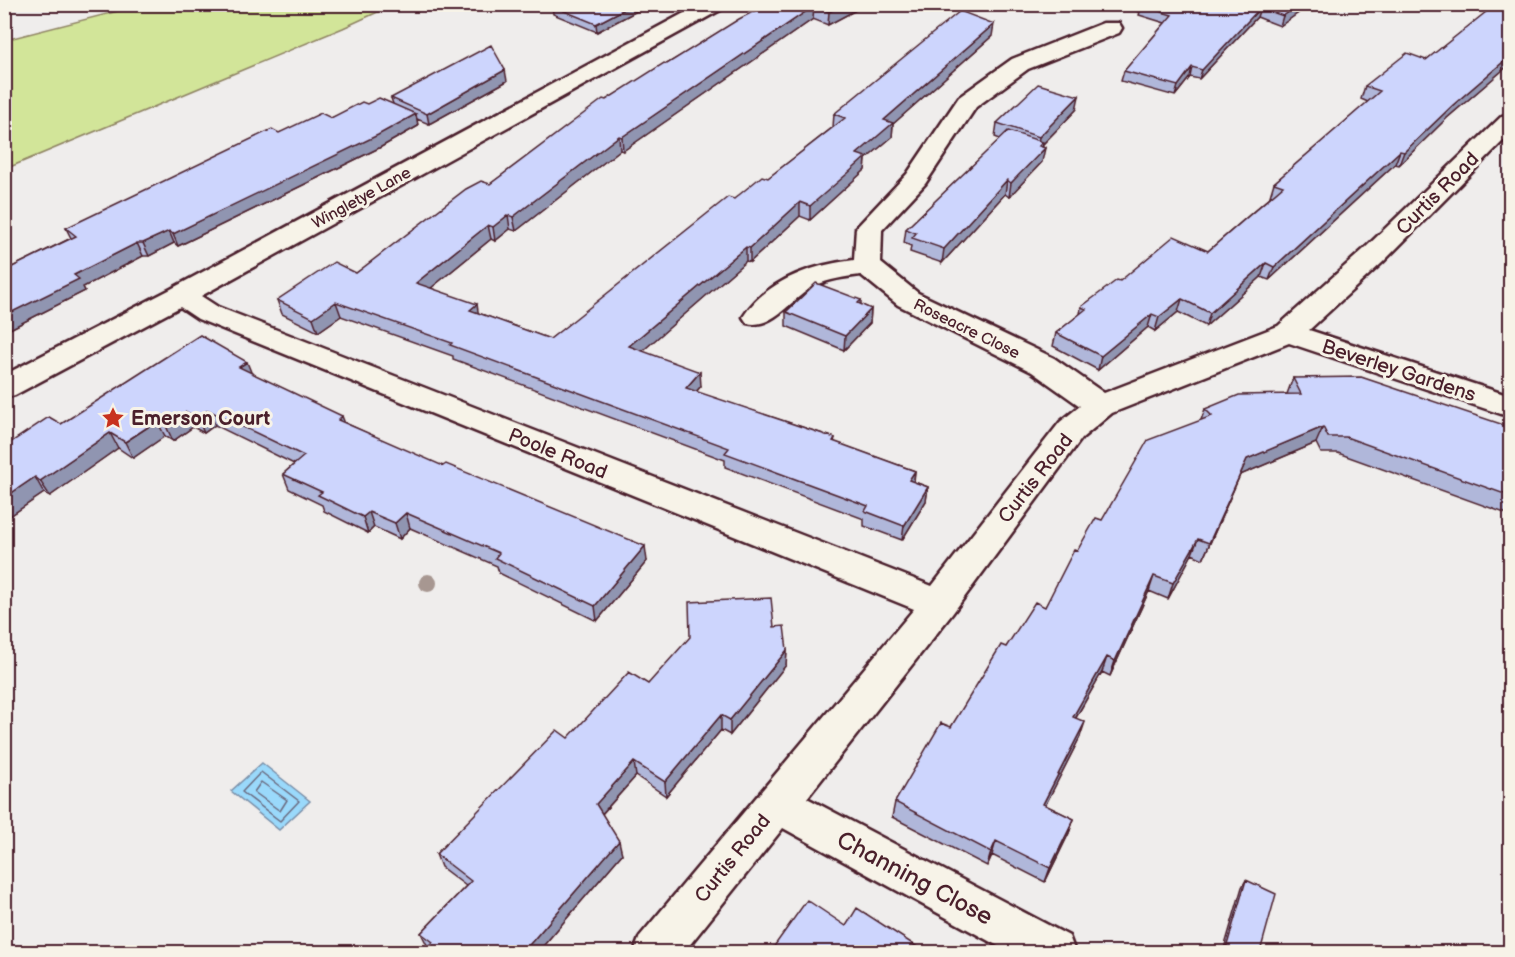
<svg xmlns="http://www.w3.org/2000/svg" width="1515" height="957" font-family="'Balsamiq Sans',sans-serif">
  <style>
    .green { fill: #d2e599; stroke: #8e8262; stroke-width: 1.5 }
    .water { fill: #9ad9fb; stroke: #7a8fa8; stroke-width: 1.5 }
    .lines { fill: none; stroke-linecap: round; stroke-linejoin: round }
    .shore { stroke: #6a697e; stroke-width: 1.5 }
    .minor-casing { stroke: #4a1f2b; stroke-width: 5 }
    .minor { fill: #f7f3e8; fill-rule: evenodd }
    .tree { fill: #a79791 }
    .wall { fill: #b0b7da; stroke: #4a1f2b; stroke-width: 1.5 }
    .shaded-wall { fill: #9095b1; stroke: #4a1f2b; stroke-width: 1.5 }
    .building { fill: #cdd5fd; stroke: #4a1f2b; stroke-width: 1.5 }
    .labels { text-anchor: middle; stroke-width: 6; stroke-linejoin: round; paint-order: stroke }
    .far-street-label { font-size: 16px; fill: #4a1f2b; stroke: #f7f3e8 }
    .street-label { font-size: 20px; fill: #4a1f2b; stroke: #f7f3e8 }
    .poi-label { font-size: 20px; font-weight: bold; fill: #4a1f2b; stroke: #f7f3e8; text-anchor: start }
    .near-street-label { font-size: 24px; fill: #4a1f2b; stroke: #f7f3e8 }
  </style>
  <rect width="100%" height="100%" fill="#efedec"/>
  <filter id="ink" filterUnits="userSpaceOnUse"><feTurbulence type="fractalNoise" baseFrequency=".0167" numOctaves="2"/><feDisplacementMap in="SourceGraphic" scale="12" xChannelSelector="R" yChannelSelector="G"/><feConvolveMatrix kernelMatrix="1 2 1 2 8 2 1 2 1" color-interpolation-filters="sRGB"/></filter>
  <g filter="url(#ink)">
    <!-- green -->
    <path class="green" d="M142 5V4L393 5 343 28 5 169V40Z"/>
    <!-- water -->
    <path class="water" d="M262 763 310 801 279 830 231 791Z"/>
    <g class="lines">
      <!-- shore -->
      <path class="shore" d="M261 772 299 801 280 821 242 792Z
        M261 782 287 800 280 811 254 792Z"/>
      <!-- minor casing -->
      <g class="minor-casing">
        <path id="minor" d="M701 4H727L724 8 201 296 218 307 932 586 1060 422 1080 406 1032 372 898 305 861 275C845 277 829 279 815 286 792 297 773 330 747 323L743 317C767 280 812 265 854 260L856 228 907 174 959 97 1012 59 1103 23H1119L1122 28 1119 33 1028 69 976 107 925 184 882 230 881 263 918 293 1054 358 1104 393 1278 326 1363 250 1502 116 1510 114V134L1383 262 1309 330 1510 396V417L1289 343 1112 413 1082 438 952 614 807 798 1069 936 1075 952H1009L783 828 684 952H634L640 936 914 609 198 319 180 307 15 395 4 398V375L171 289Z"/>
      </g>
      <!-- minor -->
      <use href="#minor" class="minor"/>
    </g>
    <!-- trees -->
    <circle class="tree" cx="428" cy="583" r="9"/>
    <!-- wall -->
    <path class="wall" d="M650 4 597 32 553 14 552 6Z
      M768 4H867L828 25 813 19 623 151 620 150 516 231 510 229 495 241 491 239 431 288 478 313 550 339 734 199 768 178 833 127 834 114 992 36 893 124 892 137 866 159 865 170 810 220 800 216 750 262 746 261 642 351 701 386 696 392 835 438 834 442 915 471 914 482 928 487 926 501 902 540 864 526V519L725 467V460L453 359V356L341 316 318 332 282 314 277 300 356 273 490 184 606 100Z
      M1114 4H1311L1280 26 1257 17 1199 79 1190 77 1175 96 1121 81 1124 71 1165 23 1139 15 1140 12Z
      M1492 4H1510V64L1447 118 1399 165 1395 164 1269 280 1261 277 1206 326 1178 312 1155 331 1148 327 1098 370 1053 346 1056 333 1080 314 1081 307 1120 281 1208 251 1271 196H1270L1274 183 1368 102 1361 99 1365 86 1426 60 1491 9Z
      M507 81 429 124 417 119 418 126 381 147 178 246 174 243 149 256H143L83 287 85 291 4 332V271L71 238 66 228 279 133 331 118 367 104H393L391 98Z
      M1076 110 1043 144 1042 162 1009 197 1005 194 942 263 910 252 911 246 904 243 906 229 1000 139 995 137 997 123Z
      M861 300V305L871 309 870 323 844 350 786 326V312Z
      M252 374 345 423 647 561 597 621 499 573 497 566 410 528 400 539 374 527 368 533 324 511 322 505 289 489 283 474 294 464 215 425 204 433 193 427 173 441 165 436 133 458 118 448 50 496 44 493 4 520 61 424Z
      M1293 378 1510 427V515L1338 453H1321L1316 443 1240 475 1203 559 1192 554 1168 599 1149 591 1110 676 1102 672 1076 718 1080 737 1045 805 1074 819 1069 833 1045 882 992 855 987 866 892 817 895 802 951 727 1006 647 1045 607 1077 551 1102 520 1201 420 1205 409 1287 394Z
      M774 627 787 650 786 665 730 735 721 730 666 796 636 776 602 814 622 854 538 952H424L428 947 421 933 466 886 441 867 436 854 568 738 648 684Z
      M1246 880 1260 952H1223L1242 887Z"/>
    <!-- shaded-wall -->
    <path class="shaded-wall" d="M634 4H650L597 32 596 24Z
      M844 4H867L828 25 829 12Z
      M1300 4H1311L1280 26 1283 16Z
      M814 6 813 19 623 151 622 137Z
      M1260 8 1257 17 1199 79 1202 70Z
      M994 24 992 36 893 124 892 137 866 159 865 170 810 220V206L857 154 884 120Z
      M1510 56V64L1447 118 1399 165 1404 152 1453 105Z
      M1192 67 1190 77 1175 96 1178 86Z
      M505 70 507 81 429 124 427 114Z
      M1079 96 1076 110 1043 144 1041 152 1045 148 1042 162 1009 197 1011 183 1037 150 1039 137Z
      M416 114 418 126 381 147 178 246 173 234Z
      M619 136 620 150 516 231 513 217Z
      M1400 151 1395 164 1269 280 1274 267Z
      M1007 180 1005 194 942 263 944 249Z
      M800 202V216L750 262V248Z
      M508 215 510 229 495 241 493 227Z
      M488 225 491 239 420 297 416 283Z
      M169 231 174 243 149 256 143 243Z
      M137 243 143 256 83 287 85 291 4 332V316L74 275Z
      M746 247V261L631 361 629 346Z
      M1266 263 1261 277 1206 326 1210 313Z
      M1182 299 1178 312 1155 331 1159 317Z
      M336 302 341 316 318 332 313 318Z
      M477 304 479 318 470 310Z
      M871 309 870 323 844 350 845 336Z
      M1152 314 1148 327 1098 370 1101 356Z
      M247 362 253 377 239 367Z
      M700 372 701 386 687 402 686 388Z
      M208 410 215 425 204 433 197 417Z
      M186 412 193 427 173 441 166 426Z
      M342 416 348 431 338 420Z
      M157 421 165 436 133 458 125 442Z
      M1323 427 1316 443 1240 475 1203 559 1247 459Z
      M110 433 118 448 50 496 40 481Z
      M915 471 913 486 909 480Z
      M35 477 44 493 4 520V498Z
      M928 487 926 501 902 540 904 526Z
      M369 512 374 527 368 533 363 517Z
      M406 513 410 528 400 539 395 523Z
      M1198 539 1192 554 1168 599 1173 583Z
      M645 546 647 561 597 621 595 606Z
      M1154 576 1149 591 1110 676 1115 661Z
      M787 650 786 665 730 735V720Z
      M1107 657 1102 672 1068 731 1073 717Z
      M721 715V730L666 796 665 782Z
      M1085 722 1080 737 1039 818 1043 804Z
      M634 762 636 776 598 818 596 804Z
      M1074 819 1069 833 1045 882 1050 868Z
      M619 841 622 854 538 952H523Z
      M996 841 992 855 987 866 991 852Z"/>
    <!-- building -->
    <path class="building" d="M555 4H634L596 24 552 6Z
      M768 4H844L829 12 814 6 622 137 619 136 513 217 508 215 493 227 488 225 416 283 477 304 470 310 550 339 728 197 734 199 762 176 768 178 845 118 834 114 960 11 994 24 884 120 893 123 857 154 866 157 847 174 810 206 800 202 750 248 746 247 629 346 700 372 686 388 835 438 833 441 915 471 909 480 928 487 904 526 865 511 868 506 725 453 729 448 450 345 452 343 336 302 313 318 277 300 334 262 356 273 466 189 481 181 490 184 603 99 606 100 664 63 667 64 739 19Z
      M1143 4H1300L1283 16 1260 8 1202 70 1192 67 1178 86 1124 71 1172 15 1141 6Z
      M1496 4H1510V56L1453 105 1404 152 1400 151 1274 267 1266 263 1210 313 1182 299 1159 317 1152 314 1101 356 1056 333 1086 309 1081 307 1117 280 1120 281 1174 236 1208 251 1283 186 1274 183 1380 91 1365 86 1407 53 1426 60Z
      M491 45 505 70 427 114 391 98Z
      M1038 84 1079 96 1039 137 997 123Z
      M379 98 416 114 378 135 173 234 169 231 143 243H137L74 275 79 279 4 316V271L76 236 66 228 272 129 279 133 321 113 331 118 362 102 367 104Z
      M1008 131 1043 142 1039 146 1045 148 1011 183 1007 180 944 249 912 238 916 233 906 229Z
      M816 283 861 300 858 303 871 309 845 336 786 312Z
      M200 335 247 362 239 367 342 416 338 420 443 466 446 464 645 546 595 606 495 558 499 553 406 513 395 523 369 512 363 517 318 495 322 492 283 474 304 456 208 410 197 417 186 412 166 426 157 421 125 442 110 433 40 481 35 477 4 498V447L49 417 61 424Z
      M1361 377 1510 427V496L1346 437H1328L1323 427 1247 459 1209 543 1198 539 1173 583 1154 576 1115 661 1107 657 1073 717 1085 722 1043 804 1074 819 1050 868 996 841 991 852 895 802 941 723 951 727 1001 645 1006 647 1035 602 1045 607 1074 550 1077 551 1096 518 1102 520 1148 440 1212 416 1205 409 1239 395 1301 394 1293 378Z
      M771 598 774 627 784 626 787 650 730 720 721 715 665 782 634 762 596 804 619 841 523 952H424L433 942 421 933 471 881 436 854 557 730 568 738 629 672 648 684 690 637 689 602Z
      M1246 880 1276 894 1260 952H1225Z
      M807 900 846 926 857 908 922 950 920 952H770Z"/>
  </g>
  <!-- icons -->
  <defs>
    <g id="sight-bare" transform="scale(1.8)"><path d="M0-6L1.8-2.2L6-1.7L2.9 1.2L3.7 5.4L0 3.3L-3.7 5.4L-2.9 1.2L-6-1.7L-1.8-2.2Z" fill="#c8321e" stroke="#f7f3e8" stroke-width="2.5" paint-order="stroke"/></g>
  </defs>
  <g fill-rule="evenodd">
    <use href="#sight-bare" x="113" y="418"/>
  </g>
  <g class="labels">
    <!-- far-street labels -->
    <g class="far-street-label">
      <text transform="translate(361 197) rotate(-29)" y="6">Wingletye Lane</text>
      <text transform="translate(967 328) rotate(26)" y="6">Roseacre Close</text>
    </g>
    <!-- street labels -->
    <g class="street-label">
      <text transform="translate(1437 193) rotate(-45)" y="7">Curtis Road</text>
      <text transform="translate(1399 370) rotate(18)" y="7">Beverley Gardens</text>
      <text transform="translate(558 453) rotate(22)" y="7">Poole Road</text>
      <text transform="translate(1035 478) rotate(-52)" y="7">Curtis Road</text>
      <text transform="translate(732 858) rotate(-51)" y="7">Curtis Road</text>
    </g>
    <!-- poi labels -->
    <g class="poi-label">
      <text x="131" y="425">Emerson Court</text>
    </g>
    <!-- near-street labels -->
    <g class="near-street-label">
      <text transform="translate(915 878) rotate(28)" y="8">Channing Close</text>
    </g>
  </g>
  <!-- margin -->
  <rect width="1515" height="957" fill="none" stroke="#f7f3e8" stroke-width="24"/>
  <rect x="12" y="12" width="1491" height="933" fill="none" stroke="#4a1f2b" stroke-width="2" filter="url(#ink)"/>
</svg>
